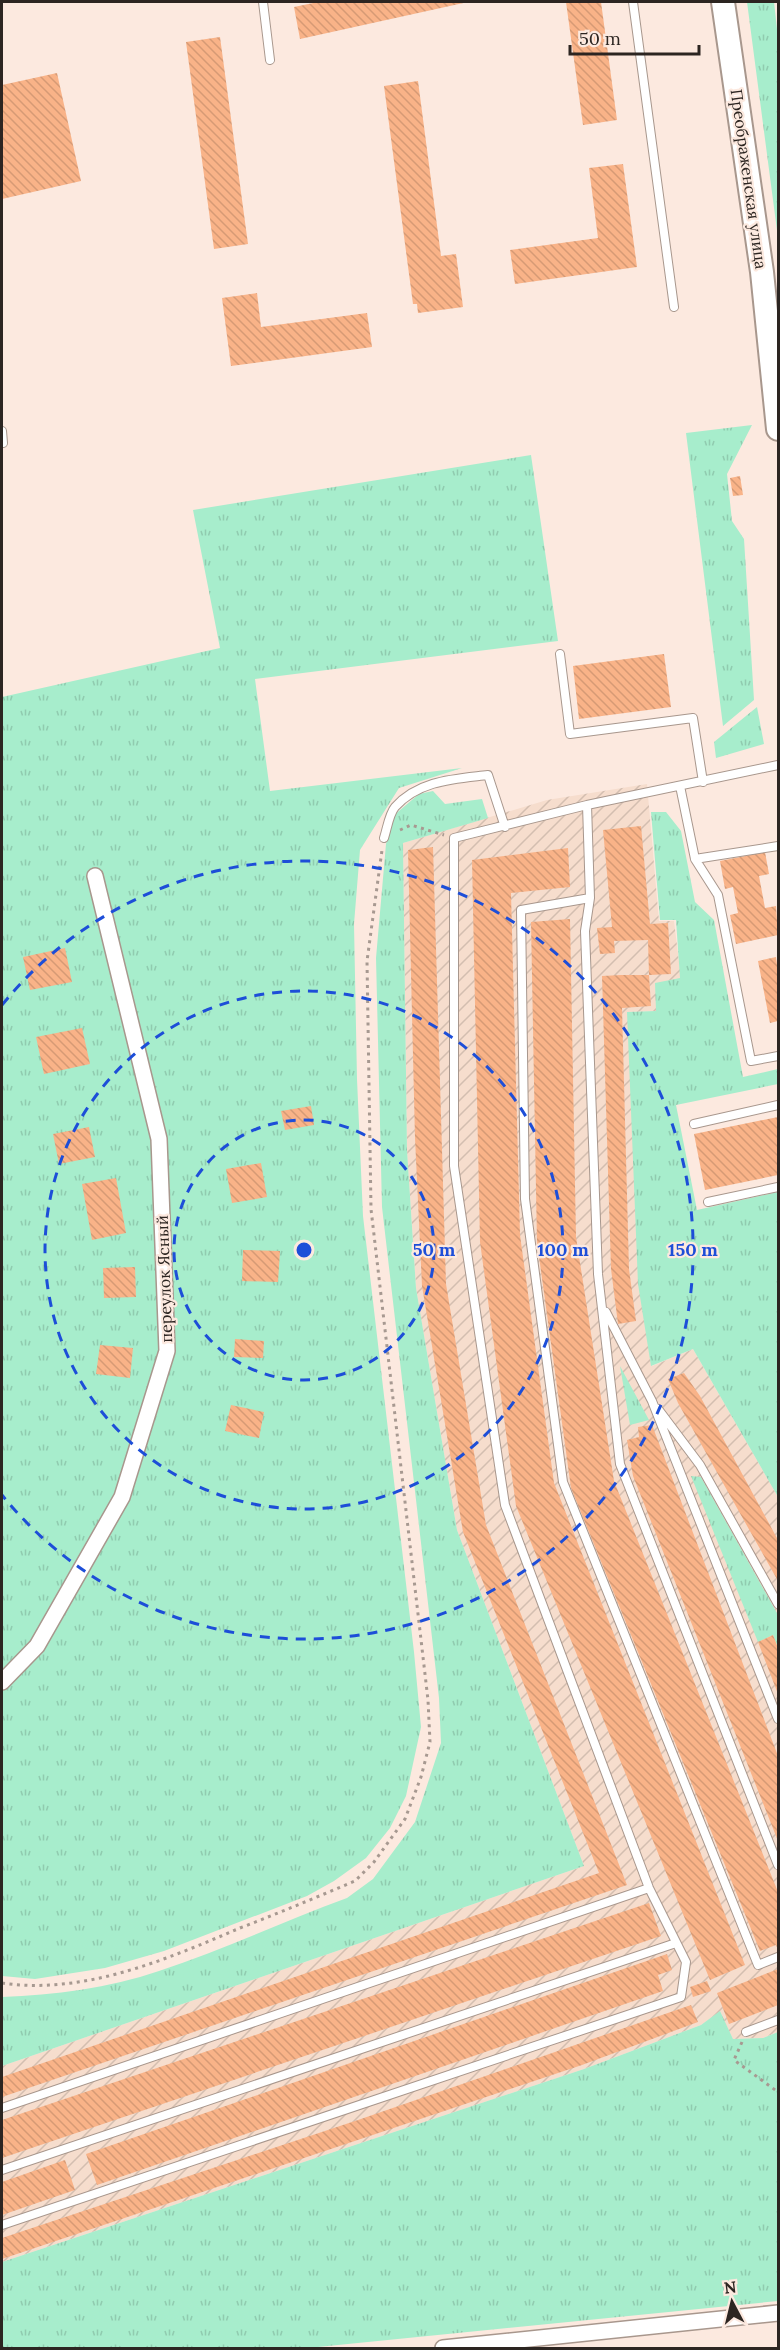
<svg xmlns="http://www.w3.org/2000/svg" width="780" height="2350" font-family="Lora,serif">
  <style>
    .industrial { fill: url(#industrial-furrows) }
    .grass { fill: url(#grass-tufts) }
    .building { fill: url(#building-back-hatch) }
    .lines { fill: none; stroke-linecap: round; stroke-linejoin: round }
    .lane-casing { stroke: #a8978d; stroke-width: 10 }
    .street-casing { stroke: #a8978d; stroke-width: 18 }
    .secondary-casing { stroke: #a8978d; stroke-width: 26 }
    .path { stroke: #a79991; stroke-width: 3; stroke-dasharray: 3 4.5; stroke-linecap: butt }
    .lane { stroke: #fff; stroke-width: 8 }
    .street { stroke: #fff; stroke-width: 15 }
    .secondary { stroke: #fff; stroke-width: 22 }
    .ring { fill: none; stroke: #1d4ed8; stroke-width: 3; stroke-dasharray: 10 8 }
    .labels { text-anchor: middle; stroke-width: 4.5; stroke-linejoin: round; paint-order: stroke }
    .street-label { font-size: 16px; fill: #2c2521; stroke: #fce9df }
    .centre { fill: #1d4ed8; stroke: #fce9df; stroke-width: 3 }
    .ring-label { font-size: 18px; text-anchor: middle; font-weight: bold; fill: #1d4ed8; stroke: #fce9df; stroke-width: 4.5; stroke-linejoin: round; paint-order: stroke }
  </style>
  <defs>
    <pattern id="industrial-furrows" width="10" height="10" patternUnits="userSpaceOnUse" patternTransform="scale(1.5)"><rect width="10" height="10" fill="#f6ddcd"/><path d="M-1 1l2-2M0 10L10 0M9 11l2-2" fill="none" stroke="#d3beb0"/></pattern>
    <pattern id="grass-tufts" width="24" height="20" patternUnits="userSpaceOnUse" patternTransform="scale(1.5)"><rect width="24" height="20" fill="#a7edcc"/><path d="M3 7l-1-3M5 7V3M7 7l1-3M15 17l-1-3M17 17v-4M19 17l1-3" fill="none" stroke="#90cbaf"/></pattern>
    <pattern id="building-back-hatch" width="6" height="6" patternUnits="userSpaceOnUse" patternTransform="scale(1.5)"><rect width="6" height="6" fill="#f9b388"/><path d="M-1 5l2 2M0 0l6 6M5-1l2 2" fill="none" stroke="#d69a75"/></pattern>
  </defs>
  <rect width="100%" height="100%" fill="#fce9df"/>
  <!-- industrial -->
  <path class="industrial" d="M647 784 659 921H674L681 978 656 1011 628 1012 652 1366 693 1349 778 1497V2032L763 2038 733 2039 720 2012 701 2025 584 2069 2 2262V2066L584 1866 457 1530 416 1288 407 1150 403 843 547 800Z"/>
  <!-- grass -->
  <path class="grass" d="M747 2H774L778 38V238Z
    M752 425 727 474 732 521 744 539 754 700 723 726 686 433Z
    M531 455 558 641 255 679 270 791 462 768 399 788 360 850 354 924 357 1079 363 1216 414 1652 421 1727 406 1796 390 1828 366 1858 334 1881 307 1896 164 1951 105 1968 35 1979 2 1976V697L220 648 193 510Z
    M757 707 764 744 716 758 714 742Z
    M433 791 445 804 482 799 488 818 403 843 407 1150 416 1288 457 1530 584 1866 2 2066V1997C54 1995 109 1988 159 1971 223 1950 284 1921 347 1898L373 1879 415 1822 441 1743 439 1698 382 1207 376 958 386 844 393 816 419 794Z
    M651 812H666L681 831 695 902 714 920 743 1077 778 1069V1084L676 1105 697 1210 778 1192V1497L693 1349 651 1366 638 1284 627 1012 656 1011 655 983 680 978 676 920H660Z
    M620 1366 649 1420 630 1425Z
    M691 1476 701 1477 778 1615V1648L773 1635 758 1642Z
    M720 2011 733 2039 763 2038 778 2032V2301L308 2348H2V2262L584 2069 701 2025Z"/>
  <!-- building -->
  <path class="building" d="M318 2H468L300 39 294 7Z
    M566 2H601L617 120 583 125Z
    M220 37 248 244 214 249 186 42Z
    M57 73 81 181 2 199V85Z
    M418 81 441 256 456 254 463 307 418 313 417 304H413L384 86Z
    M623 164 637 267 515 284 510 250 598 238 589 168Z
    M257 293 261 327 367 313 372 347 231 366 222 298Z
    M740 476 743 495 733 496 730 478Z
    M664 654 671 707 579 719 573 666Z
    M641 826 650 924 668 923 671 974 649 975 648 940 614 941 615 953 600 954 597 928 612 927 603 830Z
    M433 847 446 1284 486 1525 627 1885 2 2097V2077L599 1873 463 1532 422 1286 415 1138 408 850Z
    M568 848 570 887 511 893 520 1235 554 1483 745 1965 710 1980 516 1506 480 1242 472 860Z
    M765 852 769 874 759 876 765 908 776 906 778 935 736 944 730 915 738 913 733 887 725 889 720 861Z
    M570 919 576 1237 614 1481 778 1892V1950L776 1945 760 1951 571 1488 537 1242 531 922Z
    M65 948 72 982 30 990 23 957Z
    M776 957 778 972V1021L770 1023 758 961Z
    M621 975H649L651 1006 622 1008 629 1269 636 1321 618 1324 611 1269 602 976Z
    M82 1028 90 1064 44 1074 36 1037Z
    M311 1106 314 1125 285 1130 281 1111Z
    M778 1117V1175L705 1190 694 1134Z
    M89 1127 95 1157 59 1164 53 1134Z
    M261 1163 267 1197 232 1203 226 1169Z
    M116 1178 126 1233 92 1240 82 1184Z
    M243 1250 280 1251 278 1282 242 1281Z
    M135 1267 136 1297 104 1298 103 1268Z
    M235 1339 264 1341 263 1358 234 1357Z
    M100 1345 133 1348 130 1378 96 1374Z
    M684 1373 700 1396 778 1540V1581L678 1403 668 1379Z
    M231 1405 264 1412 259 1438 225 1431Z
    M652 1425 778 1756V1841L633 1476 627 1440 639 1437 638 1427Z
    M773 1635 778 1648V1694L758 1642Z
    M649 1903 661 1936 2 2158V2120Z
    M667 1954 672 1970 658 1975 663 1991 97 2185 86 2154Z
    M778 1969V2005L729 2024 717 1993Z
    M707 1981 711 1991 693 1997 690 1987Z
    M691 2005 698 2022 582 2065 2 2259V2238L358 2120Z
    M65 2160 75 2190 2 2215V2182Z"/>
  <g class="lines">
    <!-- lane casing -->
    <g class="lane-casing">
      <path id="lane" d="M263 2 270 60
        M633 2 674 307
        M2 431 3 443
        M560 654 570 734 693 718 703 782
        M680 786 695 859 778 846
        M587 805 590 898 521 910 525 1199 563 1482 758 1965 778 1957
        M384 838C387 829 389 814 395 807 419 780 455 779 488 775L505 827
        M695 859 718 895 751 1061 778 1056
        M590 898 585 931 598 1274 620 1464 778 1865
        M694 1124 778 1105
        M708 1202 778 1187
        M606 1312 652 1401 778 1719
        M658 1409 700 1465 778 1604
        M746 2032 778 2020
        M2 2108 649 1888
        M2 2170 676 1943
        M2 2225 681 1997 686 1962 649 1888 505 1505 454 1166V838L587 805 778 765"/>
    </g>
    <!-- street casing -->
    <g class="street-casing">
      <path id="street" d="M2 1682 37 1646 122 1497 167 1351 159 1139 95 876
        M443 2348 778 2313"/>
    </g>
    <!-- secondary casing -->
    <g class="secondary-casing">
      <path id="secondary" d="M723 2 762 272 778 429"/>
    </g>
    <!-- path -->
    <path class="path" d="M400 830 411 825 444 835
      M2 1983C84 1995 165 1960 240 1928 279 1913 317 1897 355 1881L374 1862 405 1819 421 1777 430 1742 428 1700 371 1209 367 961 382 850
      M742 2042 734 2060 778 2092"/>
    <!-- lane -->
    <use href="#lane" class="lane"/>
    <!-- street -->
    <use href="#street" class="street"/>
    <!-- secondary -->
    <use href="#secondary" class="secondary"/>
  </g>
  <!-- distance rings -->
  <g class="ring">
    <circle cx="304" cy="1250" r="130"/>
    <circle cx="304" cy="1250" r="259"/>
    <path d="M2 1005A389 389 0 1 1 2 1495"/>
  </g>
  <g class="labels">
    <!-- street labels -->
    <g class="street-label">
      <text transform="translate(749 179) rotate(82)" y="6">Преображенская улица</text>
      <text transform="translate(164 1279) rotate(-92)" y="6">переулок Ясный</text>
    </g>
  </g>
  <circle cx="304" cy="1250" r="9" class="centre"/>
  <g class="ring-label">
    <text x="434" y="1256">50 m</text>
    <text x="563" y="1256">100 m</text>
    <text x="693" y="1256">150 m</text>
  </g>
  <!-- border -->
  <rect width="780" height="2350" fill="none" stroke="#2c2521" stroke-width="6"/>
  <!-- north arrow -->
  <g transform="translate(732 2302) rotate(353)" stroke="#fce9df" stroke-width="4.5" paint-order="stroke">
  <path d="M0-4.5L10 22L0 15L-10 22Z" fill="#2c2521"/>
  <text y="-9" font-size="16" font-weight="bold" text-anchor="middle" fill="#2c2521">N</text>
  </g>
  <!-- scale -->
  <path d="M570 45v9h129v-9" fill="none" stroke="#2c2521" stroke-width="3"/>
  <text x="579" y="45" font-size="18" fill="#2c2521" stroke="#fce9df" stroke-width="4.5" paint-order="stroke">50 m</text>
</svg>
